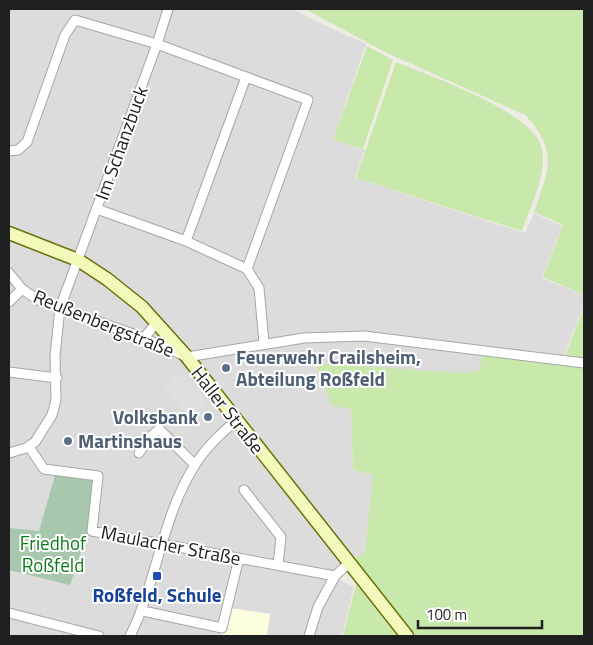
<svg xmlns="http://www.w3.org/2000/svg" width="593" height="645" font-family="'Titillium Web',sans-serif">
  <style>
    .residential { fill: #dddcdc }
    .education { fill: #fefedf }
    .grass { fill: #c9e8ac }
    .cemetery { fill: #a7c8ad }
    .parking { fill: #dfdfdf }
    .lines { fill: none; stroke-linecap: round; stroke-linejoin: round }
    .minor-casing { stroke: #a6a6a6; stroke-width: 11 }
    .secondary-casing { stroke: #667407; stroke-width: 15 }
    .minor { stroke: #fff; stroke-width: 9 }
    .secondary { stroke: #f4f8bb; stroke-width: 12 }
    .service-dot { fill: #5c6f8a; stroke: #fff; stroke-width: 2 }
    .transit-dot { fill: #1a4fb4; stroke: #fff; stroke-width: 2 }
    .labels { text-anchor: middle; stroke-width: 4; stroke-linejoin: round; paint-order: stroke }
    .street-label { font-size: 19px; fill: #1f1f1f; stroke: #fff }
    .service-label { font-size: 19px; font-weight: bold; fill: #4e5e75; stroke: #fff; text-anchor: start }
    .park-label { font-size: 19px; fill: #0e7b19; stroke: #fff }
    .transit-label { font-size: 19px; font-weight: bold; fill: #164399; stroke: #fff }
  </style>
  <rect width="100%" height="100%" fill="#efece5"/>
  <!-- residential -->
  <path class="residential" d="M9 9H294L305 16 366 44 333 140 365 150 355 178 525 233 534 213 562 226 542 278 584 295V305L564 355 485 347 479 371 464 373 315 364 351 409 353 470 374 475 365 554 343 562 330 575 354 587 342 636H9Z"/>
  <!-- education -->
  <path class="education" d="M230 608 270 614 267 636H221Z"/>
  <!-- grass -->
  <path class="grass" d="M305 9H584V295L543 277 563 225 534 212C549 170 559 151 525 115L385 52Z
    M367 46 393 60 363 149 333 140Z
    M396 62C430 76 531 111 541 146 549 172 530 207 522 231L356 178Z
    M584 307V360L565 356Z
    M483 354 584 366V636H416L353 559 365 553 373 475 353 470 351 409 332 406 315 363 464 373 479 371Z
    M356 584 397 636H343Z"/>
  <!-- cemetery -->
  <path class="cemetery" d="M56 472 95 478 87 534 70 585 9 570V528L39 531Z"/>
  <!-- parking -->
  <path class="parking" d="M180 373 207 401 191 417 164 389Z"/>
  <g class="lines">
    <!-- minor casing -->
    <g class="minor-casing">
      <path id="minor" d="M246 77 308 100 247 269
        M9 151 18 150 27 142 65 35 75 20 157 44 246 77 186 241
        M97 209 186 241 247 269 259 288 264 343
        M9 273 22 289 38 300 144 338 187 357 304 338 364 336 584 363
        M9 302 22 289
        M144 338 157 322
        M9 372 57 378
        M29 447 44 469 98 476 92 531 335 576 349 563
        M9 453 26 448 35 442 52 415 56 400 55 356 60 308 157 44 168 9
        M139 453 148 439 159 429 195 465
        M244 490 281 537 278 565
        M143 611 222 628 239 558
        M9 613 99 636
        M130 636C157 582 162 516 195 465 206 447 221 433 237 420
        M309 636 318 607 335 576"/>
    </g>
    <!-- secondary casing -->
    <g class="secondary-casing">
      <path id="secondary" d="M9 233 78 260 107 279 142 307 187 357 407 636"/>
    </g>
    <!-- minor -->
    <use href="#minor" class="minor"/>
    <!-- secondary -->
    <use href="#secondary" class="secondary"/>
  </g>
  <!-- markers -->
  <g class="service-dot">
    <circle cx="226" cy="368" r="5"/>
    <circle cx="208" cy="417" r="5"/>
    <circle cx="68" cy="441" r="5"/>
  </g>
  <rect class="transit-dot" x="152" y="571" width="10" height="10" rx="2.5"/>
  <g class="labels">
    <!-- street labels -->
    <g class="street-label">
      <text transform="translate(121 143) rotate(-70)" y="7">Im Schanzbuck</text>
      <text transform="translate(104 323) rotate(22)" y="7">Reußenbergstraße</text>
      <text transform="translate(228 410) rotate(52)" y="7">Haller Straße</text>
      <text transform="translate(171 545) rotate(11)" y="7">Maulacher Straße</text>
    </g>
    <!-- service labels -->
    <g class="service-label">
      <text x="236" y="364">Feuerwehr Crailsheim,<tspan x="236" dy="22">Abteilung Roßfeld</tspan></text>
      <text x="198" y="424" text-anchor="end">Volksbank</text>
      <text x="78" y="448">Martinshaus</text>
    </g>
    <!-- park labels -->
    <g class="park-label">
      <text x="53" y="550">Friedhof<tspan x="53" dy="22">Roßfeld</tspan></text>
    </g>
    <!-- transit labels -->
    <g class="transit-label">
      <text x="157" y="602">Roßfeld, Schule</text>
    </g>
  </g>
  <!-- border -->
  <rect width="593" height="645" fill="none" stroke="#1f1f1f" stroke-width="20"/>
  <!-- scale -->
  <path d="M418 620v8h124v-8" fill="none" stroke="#1f1f1f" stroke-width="2.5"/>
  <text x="426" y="620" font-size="15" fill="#1f1f1f" stroke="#ffffff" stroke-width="4" paint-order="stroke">100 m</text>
</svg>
